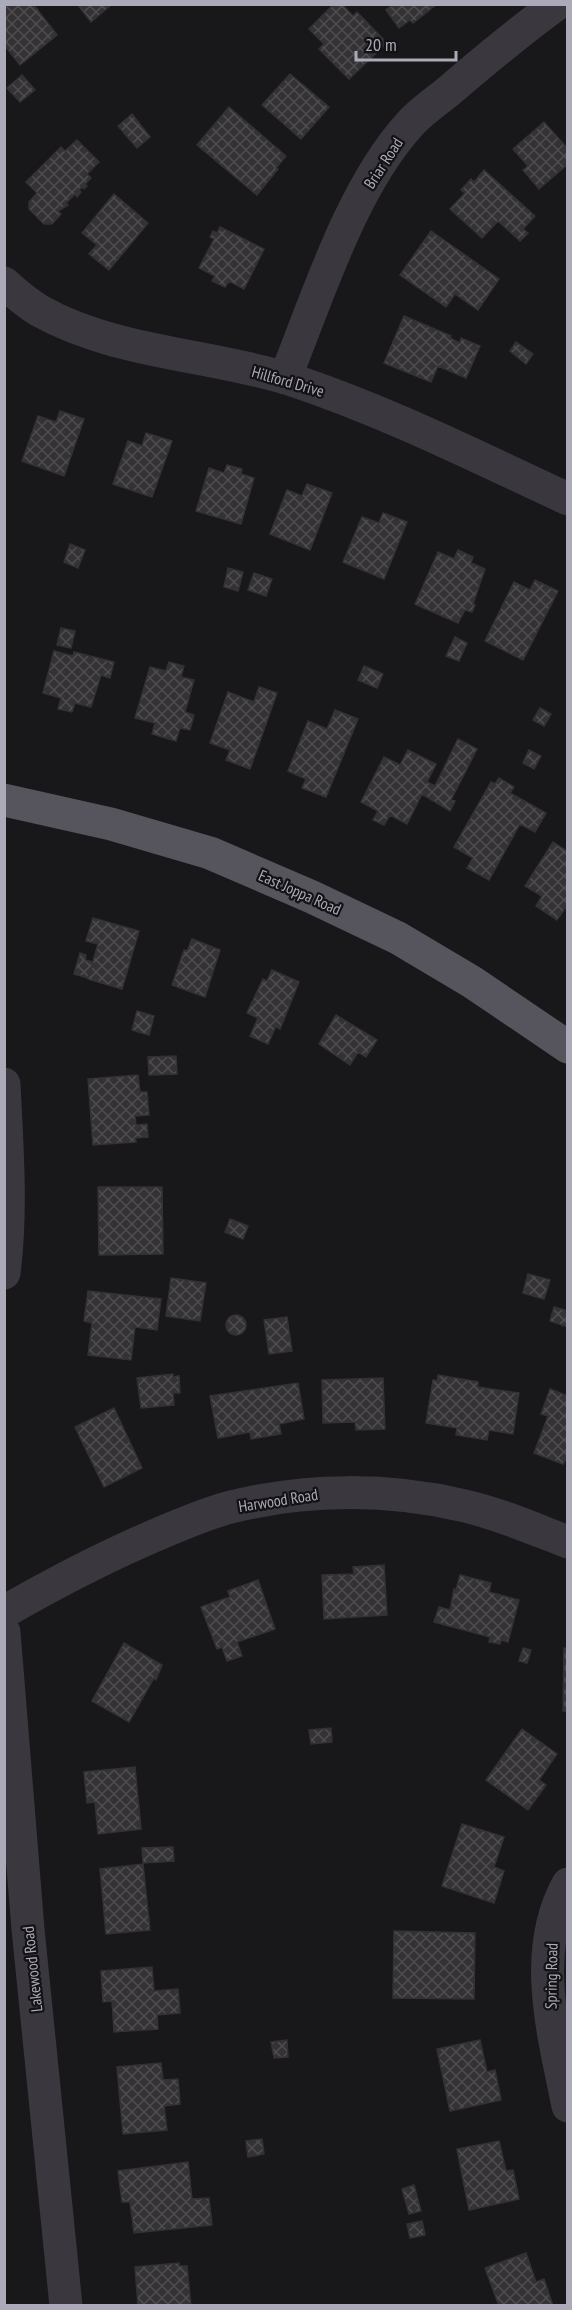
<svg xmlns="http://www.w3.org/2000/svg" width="572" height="2310" font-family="'PT Sans Narrow',sans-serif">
<defs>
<pattern id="building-cross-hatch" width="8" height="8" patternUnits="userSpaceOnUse" patternTransform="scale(1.5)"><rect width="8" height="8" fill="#343235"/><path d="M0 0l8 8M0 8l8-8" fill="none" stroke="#4f4d50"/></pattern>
</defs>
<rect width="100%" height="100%" fill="#181719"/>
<path fill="url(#building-cross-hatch)" stroke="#333135" stroke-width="1.5" d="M4 4 7 6 10 4H33L57 35 20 65 4 45Z
M77 4H110L111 5 91 22Z
M334 4H342L353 16 357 12 387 43 349 79 319 49 324 44 309 29Z
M394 4H437L413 23 410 20 399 28 386 10Z
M290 74 329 107 301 139 262 105Z
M22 75 35 90 20 102 7 88Z
M229 107 286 156 276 168 278 169 257 195 197 145Z
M132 114 150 137 137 148 118 126Z
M544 122 568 149V164L539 189 523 170 528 166 513 149Z
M77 140 99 162 87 174 91 178 85 184 87 186 84 189 82 187 79 190 81 192 77 197 75 194 66 203 68 205 58 211 61 214 52 224H44L29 209V202L37 193 26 182 61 147 65 151Z
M484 170 535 216 523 229 528 233 520 241 498 221 482 238 450 209 465 193 461 190 471 179 474 182Z
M114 194 148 223 109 270 89 254 97 245 82 233Z
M220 227 264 249 244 289 229 281 225 287 212 281 215 276 199 268 214 239 210 237 213 231 217 233Z
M431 231 499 279 478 310 455 294 446 307 400 275Z
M404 316 451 336 450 338 460 343 461 338 480 346 466 378 438 366 431 382 384 363Z
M516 342 533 354 526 364 510 351Z
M60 411 84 419 64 476 22 461 38 416 56 422Z
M146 433 172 441 152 497 113 484 128 441 142 446Z
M227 465 242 469 241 474 254 478 241 524 196 511 209 468 224 473Z
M307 484 332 493 310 550 270 534 287 490 302 496Z
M383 513 407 522 384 579 343 562 362 517 379 523Z
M70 544 85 550 78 568 64 562Z
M458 550 473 557 471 563 485 569 473 604 475 605 472 612 465 610 458 623 415 604 438 552 454 559Z
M228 568 243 572 238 591 224 587Z
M254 573 272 579 266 596 248 590Z
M535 580 558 591 523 660 485 641 514 582 530 590Z
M61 628 75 631 71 648 57 645Z
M455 637 467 643 459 661 446 656Z
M54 651 73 656 74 652 114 662 110 678 101 675 91 707 75 703 72 712 58 709 61 698 43 693Z
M169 662 184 666 181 677 194 680 185 712 194 715 190 730 180 728 176 741 152 734 155 723 135 718 150 667 166 671Z
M364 666 383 674 377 688 358 680Z
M259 687 277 693 250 769 226 760 230 750 210 743 228 692 254 702Z
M540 708 551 714 544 726 533 720Z
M335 710 358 719 326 797 302 788 306 779 288 771 308 721 327 729Z
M458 739 477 749 451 800 455 801 450 811 422 794 407 824 390 815 384 825 373 820 378 811 361 802 384 757 400 765 408 750 436 764 427 782 435 786Z
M529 750 541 756 534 769 523 763Z
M499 778 514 787 510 793 546 813 535 832 520 824 489 880 467 868 473 858 454 847 491 782 495 784Z
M553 842 568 852V904L557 920 536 906 542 896 525 886Z
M93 918 139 931 122 989 88 979 98 944 86 941Z
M192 939 220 950 205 997 172 985 184 950 187 951Z
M80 953 86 955 85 960 93 962 88 978 74 974Z
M272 970 299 982 280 1029 276 1026 268 1044 250 1036 258 1018 247 1013 263 979 267 981Z
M137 1011 154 1016 149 1035 132 1030Z
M336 1015 377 1040 366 1057 358 1052 350 1065 319 1044Z
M176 1056 177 1074 149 1075 148 1057Z
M138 1075 140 1092H147L149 1115 135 1116 136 1125 147 1124 148 1137 135 1138 136 1142 93 1145 88 1079Z
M98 1187H162L163 1254 99 1255Z
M230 1219 248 1226 243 1239 225 1232Z
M528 1274 550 1280 544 1299 523 1293Z
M171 1278 206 1283 200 1321 166 1316Z
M88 1291 161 1299 157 1330 135 1327 131 1360 88 1355 92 1323 84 1321Z
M554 1307 568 1311V1327L550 1321Z
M226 1325a10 10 0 1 1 20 0a10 10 0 1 1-20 0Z
M287 1317 292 1351 269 1354 264 1320Z
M173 1374V1377L179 1376 180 1393H173L174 1405 141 1408 137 1378Z
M438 1375 478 1382V1387L519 1393 513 1434 489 1430 487 1440 456 1435 457 1428 426 1423 433 1380 437 1381Z
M383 1378 385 1429 356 1430 355 1422 323 1423 322 1380Z
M298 1383 304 1419 279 1424 281 1434 251 1439 250 1432 218 1438 210 1396Z
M550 1389 568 1396V1456L563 1464 534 1453 548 1416 541 1414Z
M114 1408 142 1468 104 1487 75 1427Z
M384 1565 387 1615 324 1619 322 1575 354 1574 353 1567Z
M460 1575 491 1583 489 1592 519 1600 508 1642 501 1640 500 1644 489 1642 490 1637 434 1622 439 1607 450 1610 454 1589 456 1590Z
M258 1580 275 1629 237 1642 242 1656 227 1661 222 1647 217 1649 201 1607 230 1597 228 1591Z
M124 1643 162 1665 156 1680 154 1678 129 1722 92 1701Z
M523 1648 531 1650 527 1663 519 1661Z
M564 1648H568V1711H563Z
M331 1728 332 1742 311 1744 309 1730Z
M522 1729 557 1754 539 1780 546 1785 528 1810 486 1780Z
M135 1767 141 1829 98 1834 95 1802 87 1803 84 1772Z
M462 1824 504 1837 494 1867 504 1871 494 1903 442 1886Z
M173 1847 174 1861 143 1863 142 1848Z
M143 1864 150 1930 106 1934 100 1869Z
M394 1931 475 1933 474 1999 393 1998Z
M152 1967 154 1991 178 1989 180 2013 157 2015 158 2029 114 2032 112 2001 103 2002 101 1971Z
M287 2040 288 2057 274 2058 271 2042Z
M480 2040 487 2072 495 2070 501 2100 450 2111 437 2049Z
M161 2063 163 2080 178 2079 180 2104 164 2106 167 2130 123 2134 117 2067Z
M262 2139 264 2154 248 2157 246 2141Z
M499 2141 506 2171 513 2170 519 2199 469 2210 457 2149Z
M188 2162 192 2199 209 2198 212 2225 134 2233 130 2202H122L118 2171Z
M414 2185 421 2211 409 2214 402 2189Z
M422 2221 425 2235 410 2238 407 2224Z
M526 2253 536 2282 544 2279 553 2306H499L485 2268Z
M179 2263V2266H187L191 2306H138L135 2267Z"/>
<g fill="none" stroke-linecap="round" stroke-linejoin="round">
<path stroke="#3a383e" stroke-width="33" d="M4 283C15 293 28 304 40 311 115 353 208 354 289 379 386 411 475 456 568 499
M285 378C317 299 351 189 409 125 420 112 437 101 450 90 485 60 520 31 557 4
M4 1084C7 1146 12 1211 4 1273
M4 1612C56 1582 108 1555 163 1532 185 1523 207 1513 231 1507 307 1488 389 1488 465 1506 500 1514 534 1529 568 1542
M4 1632 28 1929 66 2306
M568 1884C530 1952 554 2035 568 2106"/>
<path stroke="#56555d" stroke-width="33" d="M4 800 111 824 210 853 312 897 398 938 472 982 568 1047"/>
</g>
<g text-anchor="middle" stroke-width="4.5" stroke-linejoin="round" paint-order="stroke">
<g font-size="16" fill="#abaab9" stroke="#131214">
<text transform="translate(383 163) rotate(-57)" y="6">Briar Road</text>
<text transform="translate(288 381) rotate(16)" y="6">Hillford Drive</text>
<text transform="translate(300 892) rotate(24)" y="6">East Joppa Road</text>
<text transform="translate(278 1500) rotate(-9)" y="6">Harwood Road</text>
<text transform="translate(32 1969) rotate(-96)" y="6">Lakewood Road</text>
<text transform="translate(551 1976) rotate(-89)" y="6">Spring Road</text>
</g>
</g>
<rect width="572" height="2310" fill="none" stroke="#abaab9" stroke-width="12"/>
<path d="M356 51v9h100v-9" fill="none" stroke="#abaab9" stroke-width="3"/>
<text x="365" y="51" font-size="18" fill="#abaab9" stroke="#131214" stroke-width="4.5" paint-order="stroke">20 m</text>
</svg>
